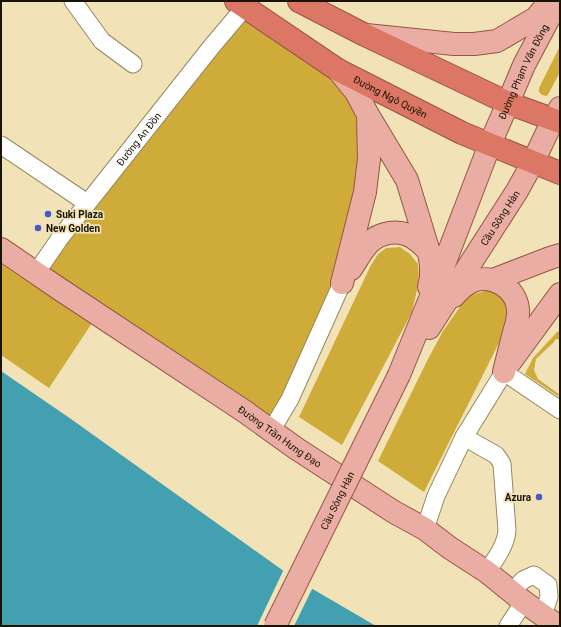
<svg xmlns="http://www.w3.org/2000/svg" width="561" height="627" font-family="Roboto,sans-serif">
<rect width="100%" height="100%" fill="#f1e2b7"/>
<path fill="#cfac3a" d="M245 7 335 68 368 115 342 283 271 431 36 273Z
M560 46V72L550 91 547 96 542 95 539 92V88Z
M400 247 410 254 418 264 419 281 412 312 342 445 299 417 371 265 378 254 386 248Z
M1 262 92 323 49 388 1 355Z
M485 291C488 291 491 291 494 291 512 295 507 316 506 329L424 492 378 461 427 361 443 331 466 298 474 294Z
M560 331V340L556 339 553 343 536 359 534 370 538 379 560 395 558 396 525 374 533 358 557 332Z"/>
<path fill="#43a0b1" d="M1 371 71 419 292 577 376 626H1Z"/>
<path fill="#f1e2b7" d="M284 569 313 587 294 626H257Z"/>
<g fill="none" stroke-linecap="round" stroke-linejoin="round">
<g stroke="#968960" stroke-width="19">
<g id="minor">
<path d="M73 1 102 41 133 64"/>
<path d="M1 145 87 203"/>
<path id="s1" d="M36 273 60 238 212 46 245 7 234 2"/>
<path d="M271 431 290 399 342 283"/>
<path d="M464 437 496 455 499 459 502 464 507 530C506 546 495 559 487 572"/>
<path d="M425 529 436 496 464 437 504 372 560 410"/>
<path d="M512 592 523 580 534 575 548 585 549 597 543 615"/>
<path d="M508 626 524 602"/>
</g>
</g>
<g stroke="#985443" stroke-width="24">
<g id="major">
<path d="M366 35 454 44H474L497 41 536 18 550 1"/>
<path d="M338 70 356 92 368 115 407 180 429 252 431 265V277L429 287"/>
<path id="s2" d="M1 249 58 288 244 411 297 449 394 512 425 529 450 548 487 572 524 602 558 626"/>
<path d="M351 269C357 260 362 250 369 243 380 232 399 229 412 237 419 241 424 246 429 252"/>
<path d="M493 280 550 258 560 255"/>
<path d="M342 283 365 192 369 159 368 116"/>
<path d="M454 296C459 290 465 284 473 281 493 274 516 288 518 309 519 319 515 328 513 336 510 348 507 360 504 372"/>
<path id="s3" d="M429 328 517 191 533 162 553 120 560 108"/>
<path d="M511 361 560 294"/>
<path id="s4" d="M399 375 443 267 490 144 508 103 524 65 558 1"/>
</g>
</g>
<g stroke="#985443" stroke-width="24">
<g id="highway">
<path id="s5" d="M236 1 338 70 462 133 560 173"/>
<path d="M299 1 365 35 508 103 560 122"/>
</g>
</g>
<use href="#minor" stroke="#fff" stroke-width="17"/>
<use href="#major" stroke="#eaada3" stroke-width="22"/>
<use href="#highway" stroke="#dc7765" stroke-width="22"/>
<g stroke="#985443" stroke-width="24" stroke-linecap="butt">
<g id="major-bridge">
<path id="s6" d="M275 626 399 375"/>
</g>
</g>
<use href="#major-bridge" stroke="#eaada3" stroke-width="22"/>
</g>
<g fill="#4558cc" stroke="#f1e2b7" stroke-width="1.5">
<circle cx="48" cy="214" r="4"/>
<circle cx="38" cy="228" r="4"/>
<circle cx="539" cy="497" r="4"/>
</g>
<g text-anchor="middle" stroke-width="3.5" stroke-linejoin="round" paint-order="stroke">
<g font-size="10" fill="#191304" stroke="#f1e2b7">
<text dy="4" stroke="none"><textPath href="#s4" startOffset="328">Đường Phạm Văn Đồng</textPath></text>
<text dy="4" stroke="none"><textPath href="#s5" startOffset="182">Đường Ngô Quyền</textPath></text>
<text dy="4" stroke="none"><textPath href="#s1" startOffset="169">Đường An Đồn</textPath></text>
<text dy="4" stroke="none"><textPath href="#s3" startOffset="131">Cầu Sông Hàn</textPath></text>
<text dy="4" stroke="none"><textPath href="#s2" startOffset="336">Đường Trần Hưng Đạo</textPath></text>
<text dy="4" stroke="none"><textPath href="#s6" startOffset="140">Cầu Sông Hàn</textPath></text>
</g>
<g font-size="10" font-weight="bold" fill="#191304" stroke="#f1e2b7" text-anchor="start">
<text x="56" y="218">Suki Plaza</text>
<text x="46" y="232">New Golden</text>
<text x="531" y="501" text-anchor="end">Azura</text>
</g>
</g>
<rect width="561" height="627" fill="none" stroke="#191304" stroke-width="4"/>
</svg>
